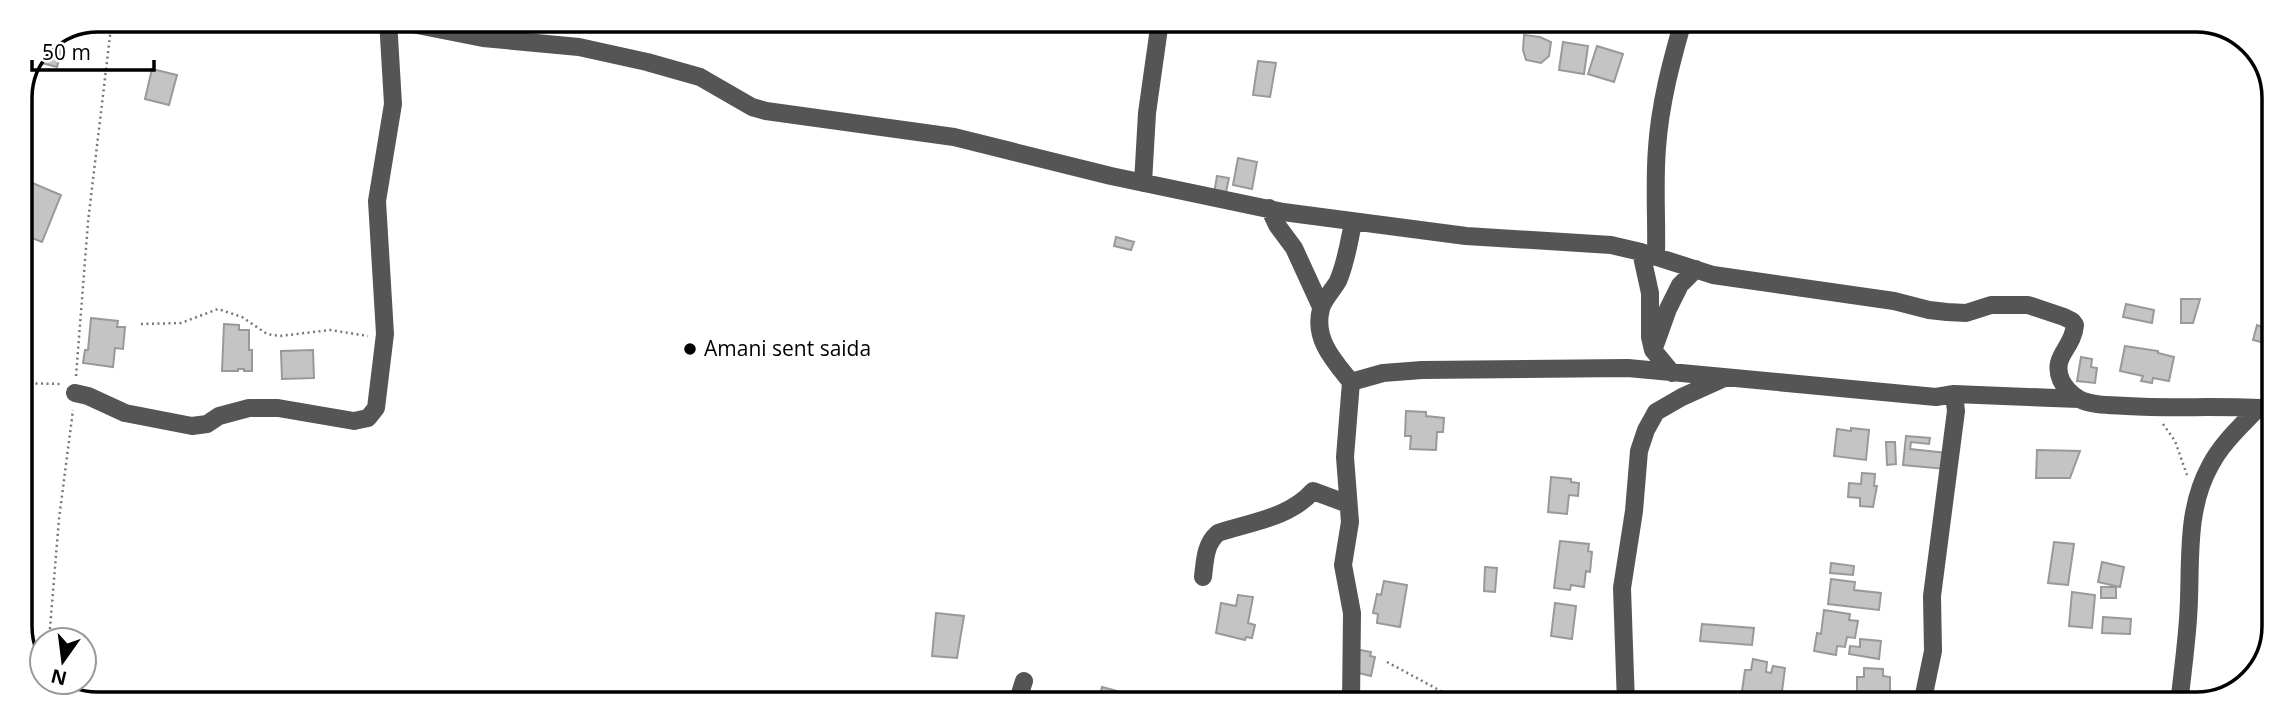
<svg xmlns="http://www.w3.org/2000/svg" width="2294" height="724" font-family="'Open Sans',sans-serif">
<rect width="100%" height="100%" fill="#fff"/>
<path fill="#c4c4c4" stroke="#999" stroke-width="2" d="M66 32 57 67 34 61 42 42Z
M1524 35 1540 37 1551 42 1549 56 1541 63 1526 60 1523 50Z
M1563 42 1588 46 1584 74 1559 70Z
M1597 46 1623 54 1614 82 1588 74Z
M1258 61 1276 63 1270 97 1253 95Z
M152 69 177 75 169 105 145 99Z
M1238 158 1257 162 1252 189 1233 185Z
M1217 176 1229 178 1224 202 1213 199Z
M30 182 61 195 42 242 19 233V209Z
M1116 237 1134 242 1131 250 1114 246Z
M2181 299H2200L2193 323H2181Z
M2126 304 2154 310 2152 323 2123 317Z
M91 318 118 321 117 327H125L123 349 115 348 113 367 83 363 85 350H88Z
M224 324 239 325V330H249V350H252V371H244V369H238V371H222Z
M2257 325 2265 328 2261 342 2253 340Z
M2125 346 2158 351V353L2174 357 2169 381 2153 378 2152 383 2141 381 2143 376 2120 371Z
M313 350 314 378 282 379 281 351Z
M2081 357 2092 359 2091 367 2097 368 2095 383 2077 381Z
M1406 411 1426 412V416L1444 418 1443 432H1437L1436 450 1410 449 1411 436H1405Z
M1851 428 1869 430 1866 460 1834 456 1837 429 1851 431Z
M1906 436 1930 438 1929 444 1911 442 1910 449 1947 453 1946 469 1903 465Z
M1886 442H1895L1896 464 1887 465Z
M2037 450 2080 451 2070 478H2036Z
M1862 473 1875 474 1874 486H1877L1873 507 1860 506V498L1848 497 1849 483 1861 484Z
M1551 477 1571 479V482L1579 483 1578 496 1569 495 1567 514 1548 512Z
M1560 541 1589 544 1588 551 1592 552 1590 572 1586 571 1584 587 1571 585 1570 590 1554 588Z
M2054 542 2074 544 2068 585 2048 583Z
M2102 562 2124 567 2120 587 2098 582Z
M1831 563 1854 566 1853 575 1830 573Z
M1485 567 1497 568 1495 592 1484 591Z
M1831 579 1855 582 1854 590 1881 593 1879 610 1828 604Z
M1384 581 1407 585 1400 627 1377 623 1378 614 1373 613 1377 594 1381 595Z
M2101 587H2116V598H2101Z
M2072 592 2095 595 2092 628 2069 626Z
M1238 595 1253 597 1248 623 1255 625 1252 638 1246 637 1245 640 1216 633 1221 603 1236 606Z
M1555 603 1576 606 1572 639 1551 636Z
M1824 610 1850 614 1849 620 1858 621 1855 638 1847 637 1845 647 1837 646 1836 655 1814 651 1817 633 1821 634Z
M936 613 964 616 957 658 932 656Z
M2103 617 2131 619 2130 634 2102 633Z
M1702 624 1754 628 1752 645 1700 641Z
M1860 639 1881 641 1879 659 1849 654 1850 646 1860 647Z
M1355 649 1371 652 1370 656 1375 657 1371 676 1346 670Z
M1753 659 1767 662 1766 672 1771 673 1773 666 1785 668 1781 699 1742 691 1745 670H1751Z
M1864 668 1883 669V676L1890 677V693H1882V700L1863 699V693H1857V677H1864Z
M1102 687 1117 691 1114 703H1098Z"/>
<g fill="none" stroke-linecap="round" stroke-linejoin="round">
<path stroke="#777" stroke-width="2.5" stroke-dasharray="2 3.5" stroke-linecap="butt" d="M141 324 181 323 218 309 242 317 267 334 280 336 330 330 368 336
M76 376 88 222 112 19
M19 383 62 384
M2163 424 2175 441 2187 475
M49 640 59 519 73 410
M1387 662 1465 704
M47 683V682"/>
<path stroke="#555" stroke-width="18" d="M392 20 483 38 579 47 647 62 700 77 752 107 766 111 954 137 1111 176 1283 212 1466 236 1611 245 1641 252 1713 275 1894 301 1929 310 1947 312 1966 313 1991 305H2028L2064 317 2072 321 2075 325C2073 349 2051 356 2061 380 2064 387 2072 395 2079 399 2093 406 2112 405 2127 406 2176 409 2224 405 2273 409
M1143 183 1147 113 1160 21
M1269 208 1277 225 1294 248 1321 307
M1353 223C1349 242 1346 263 1338 281 1333 290 1323 300 1321 309 1313 339 1334 361 1351 382L1383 373 1422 370 1628 368 1936 397 1954 394 2079 399
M1641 252 1650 293V337L1653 350 1672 373
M1656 257C1657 220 1654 185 1657 148 1660 104 1671 63 1683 21
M1654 348 1668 309 1680 285 1696 269
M1351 382 1345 457 1350 522 1343 565 1352 613 1351 704
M75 393 88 396 125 413 192 426 207 424 219 416 249 408H278L354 421 368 418 376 408 385 334 377 201 393 104 388 20
M1203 577C1205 560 1205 544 1218 533 1251 522 1289 518 1313 491L1348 504
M1017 703 1024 681
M1626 704 1622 588 1634 511 1639 451 1646 430 1656 412 1682 397 1722 379
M1922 704 1933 651 1932 596 1956 411 1954 394
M2179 705C2182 676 2186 648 2188 619 2192 568 2184 513 2210 466 2221 444 2241 426 2258 408"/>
</g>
<circle fill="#000" stroke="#fff" stroke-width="2.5" cx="690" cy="349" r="7"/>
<g text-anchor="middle" stroke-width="5" stroke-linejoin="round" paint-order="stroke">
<g font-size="21" fill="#000" stroke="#fff" text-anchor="start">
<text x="704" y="356">Amani sent saida</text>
</g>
</g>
<path d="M0 0H2294V724H0ZM98 32H2196A66 66 0 0 1 2262 98V626A66 66 0 0 1 2196 692H98A66 66 0 0 1 32 626V98A66 66 0 0 1 98 32Z" fill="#fff" fill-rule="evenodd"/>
<path fill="none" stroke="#000" stroke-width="3.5" d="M98 32H2196A66 66 0 0 1 2262 98V626A66 66 0 0 1 2196 692H98A66 66 0 0 1 32 626V98A66 66 0 0 1 98 32Z"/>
<g transform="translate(63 661) rotate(194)"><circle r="33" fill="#ffffff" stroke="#999999" stroke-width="2"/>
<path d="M0-5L12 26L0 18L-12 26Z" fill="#000000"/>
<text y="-10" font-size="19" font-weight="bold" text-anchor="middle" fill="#000000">N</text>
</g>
<path d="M32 60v10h122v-10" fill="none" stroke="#000000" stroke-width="3.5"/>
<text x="42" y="60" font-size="21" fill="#000000" stroke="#ffffff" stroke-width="5" paint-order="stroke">50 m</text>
</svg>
